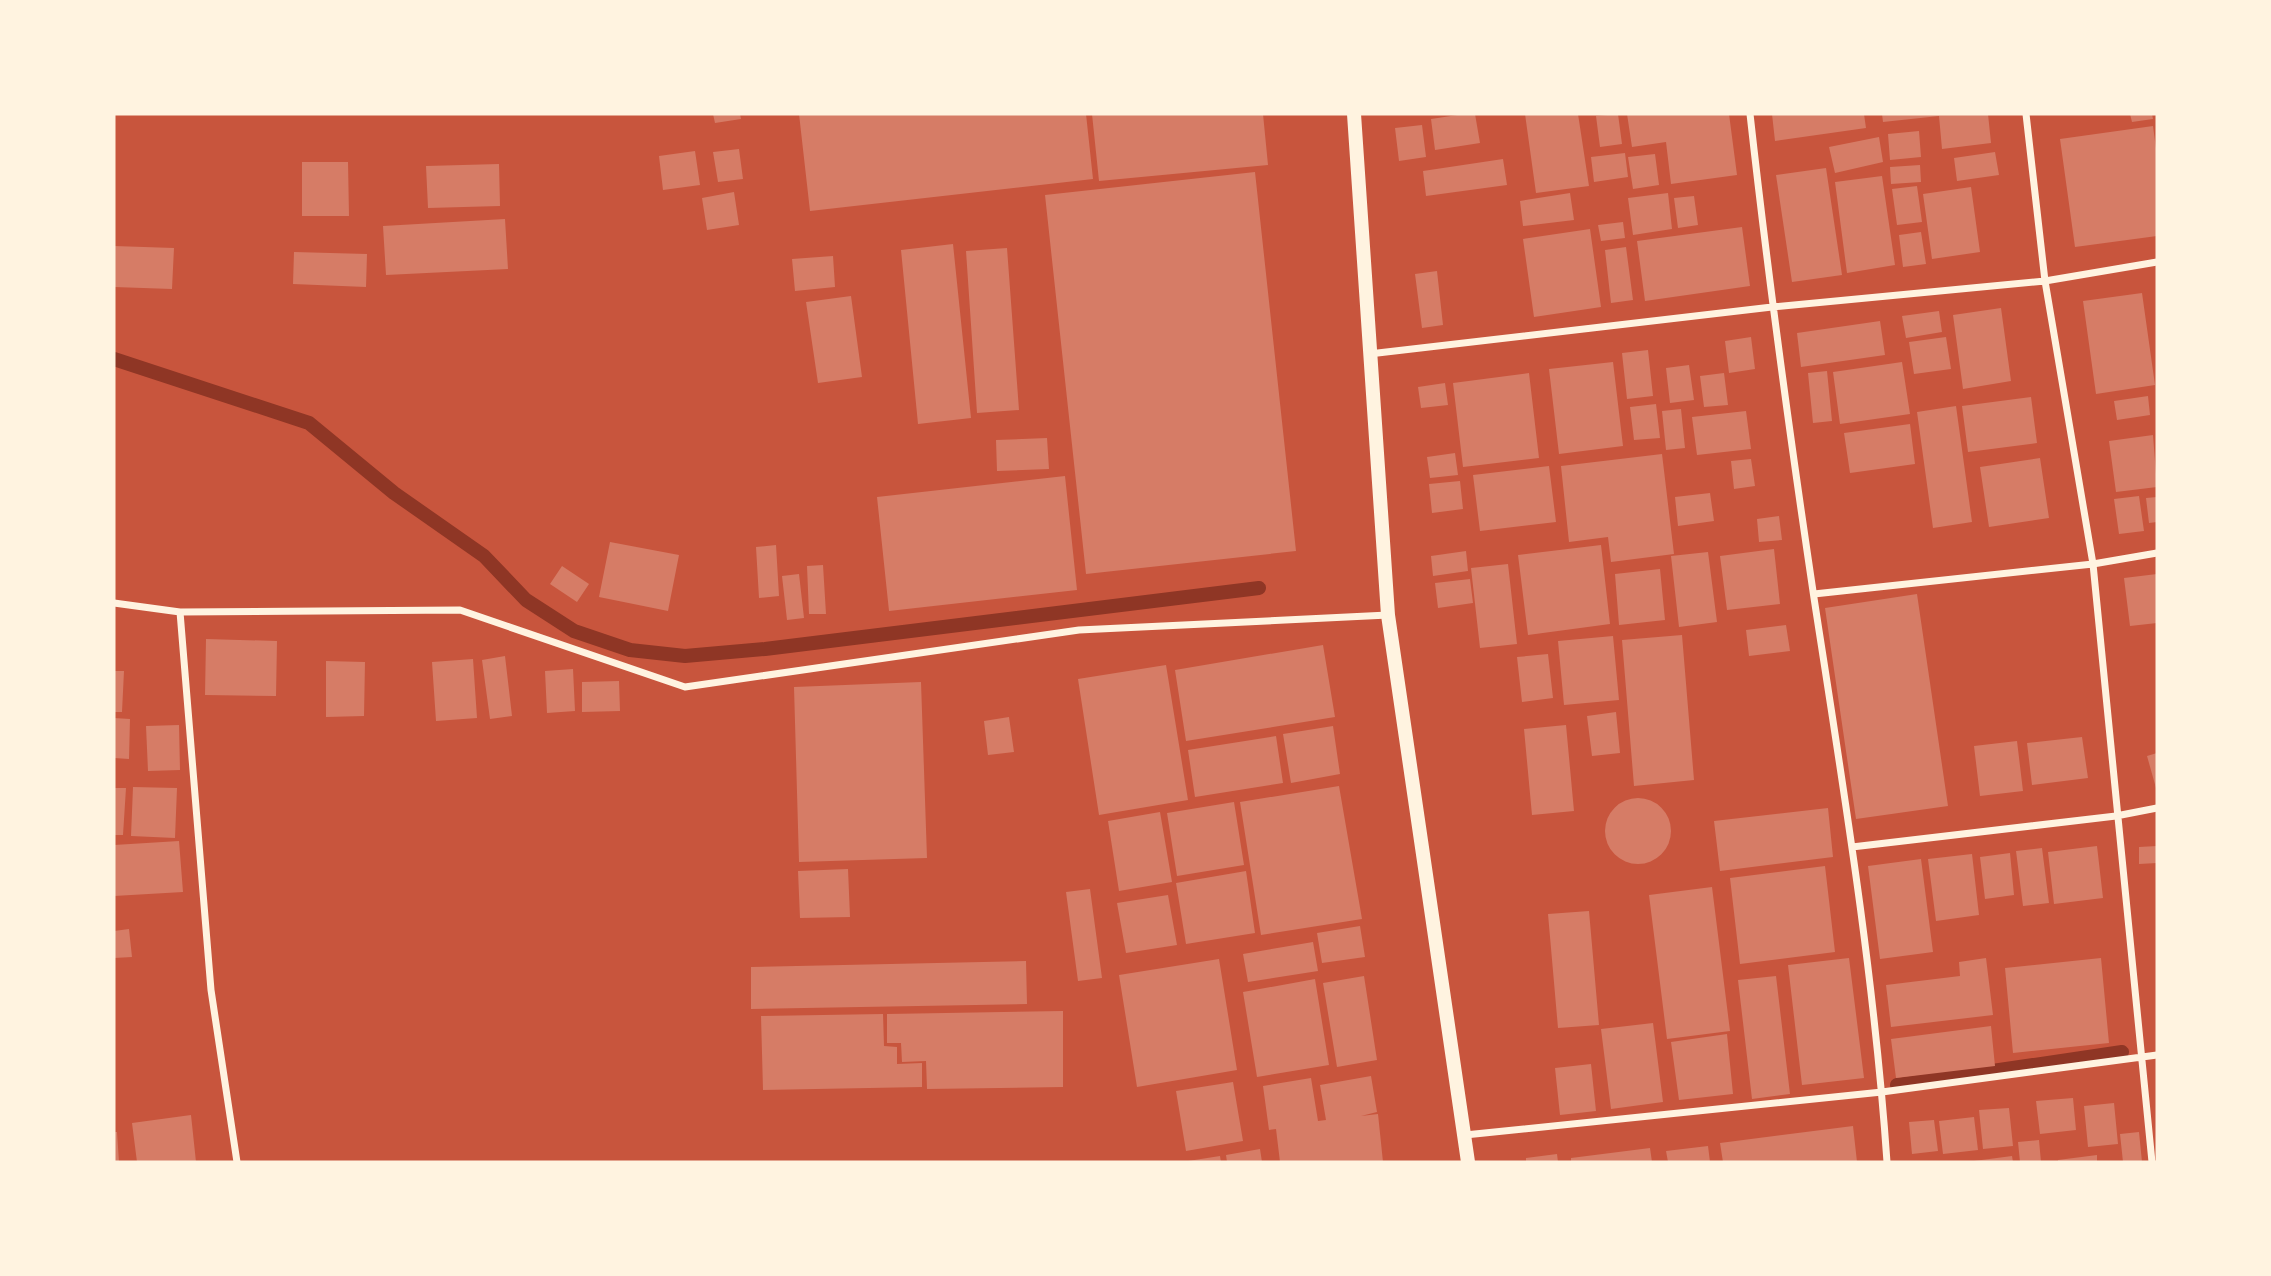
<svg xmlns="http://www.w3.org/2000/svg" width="2271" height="1276" font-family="'IBM Plex Serif',serif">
<rect width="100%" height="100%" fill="#c8553d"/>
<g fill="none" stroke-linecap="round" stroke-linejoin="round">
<path stroke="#8f3625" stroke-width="14" d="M114 359 309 423 394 493 484 556 526 600 574 631 630 650 685 656 765 649 1259 588
M1897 1085 2122 1052"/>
</g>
<path fill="#d67c66" d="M713 114H740L741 119 715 123Z
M799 114H1086L1093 179 810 211Z
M1092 114H1263L1268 165 1099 181Z
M1464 114H1475L1480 143 1435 150 1431 119Z
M1525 114H1578L1589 186 1536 193Z
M1618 114 1622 144 1600 147 1596 116Z
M1627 114H1729L1737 175 1671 184 1666 142 1632 147Z
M1772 114H1864L1866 128 1775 141Z
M1882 114H1988L1991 143 1942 149 1939 116 1883 122Z
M2130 114H2152L2153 119 2132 122Z
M1422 125 1426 157 1399 161 1395 128Z
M2153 126 2157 156V236L2075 247 2060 139Z
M1919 131 1921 157 1890 160 1888 134Z
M1879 137 1883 162 1835 173 1829 147Z
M739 149 743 179 718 182 713 152Z
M695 151 700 185 663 190 659 156Z
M1995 152 1999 175 1957 181 1954 158Z
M1625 153 1628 177 1594 182 1591 157Z
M1655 154 1659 185 1633 189 1628 157Z
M1503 159 1507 185 1426 196 1423 171Z
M302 162H348L349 216H302Z
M499 164 500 206 428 208 426 166Z
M1920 165 1921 182 1891 184 1890 167Z
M1826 168 1842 275 1792 282 1776 175Z
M1255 172 1296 551 1086 574 1045 195Z
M1882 176 1895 265 1847 273 1835 182Z
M1917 186 1922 222 1897 225 1892 189Z
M1971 187 1980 252 1932 259 1923 194Z
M734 192 739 225 707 230 702 198Z
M1570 193 1574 220 1523 226 1520 201Z
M1668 193 1672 229 1633 235 1628 198Z
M1694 196 1698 225 1678 228 1674 198Z
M505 219 508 269 386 275 383 226Z
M1623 222 1625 238 1601 241 1598 225Z
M1742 227 1750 286 1645 301 1637 241Z
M1590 229 1601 307 1534 317 1523 239Z
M1921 232 1926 264 1903 267 1899 235Z
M953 244 971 418 918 424 901 250Z
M114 246 174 248 172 289 114 287Z
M1626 247 1633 300 1611 303 1605 250Z
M1007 248 1019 410 977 413 966 251Z
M294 252 367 254 366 287 293 284Z
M833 256 835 287 795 291 792 259Z
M1437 271 1443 325 1422 328 1415 274Z
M2142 293 2155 385 2096 394 2083 301Z
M851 296 862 377 818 383 806 302Z
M2001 308 2011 381 1963 389 1953 315Z
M1939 311 1942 332 1906 338 1902 316Z
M1880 321 1885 355 1801 367 1797 333Z
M1751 337 1755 369 1729 373 1725 341Z
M1946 337 1951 369 1914 374 1909 342Z
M1648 350 1653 396 1627 399 1622 353Z
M1613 362 1623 446 1559 454 1549 369Z
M1902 362 1910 414 1840 424 1833 372Z
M1689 365 1694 400 1670 403 1666 368Z
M1827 371 1832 421 1813 423 1808 373Z
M1529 373 1539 458 1463 467 1453 383Z
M1724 373 1728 405 1704 407 1700 376Z
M1445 383 1448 405 1421 408 1418 387Z
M2148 396 2150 415 2117 420 2114 401Z
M2031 397 2037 443 1968 452 1962 406Z
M1656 404 1660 438 1634 440 1630 407Z
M1956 406 1972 522 1933 528 1917 412Z
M1681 409 1685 448 1666 450 1662 411Z
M1746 411 1751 449 1697 455 1692 417Z
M1910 424 1915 464 1850 473 1844 433Z
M2153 435 2157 487 2116 492 2109 441Z
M1047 438 1049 469 997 471 996 440Z
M1455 453 1458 475 1430 478 1427 457Z
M1662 454 1674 554 1611 562 1608 537 1569 542 1561 466Z
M2040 458 2049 518 1989 527 1980 467Z
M1751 459 1755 486 1734 489 1731 461Z
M1549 466 1556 522 1480 531 1473 475Z
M1065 476 1077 590 889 611 877 497Z
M1460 481 1463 509 1432 513 1429 484Z
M1710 493 1714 521 1678 526 1675 497Z
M2139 496 2144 531 2119 534 2114 499Z
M2157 497V522L2149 523 2146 498Z
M1779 516 1782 540 1759 542 1757 519Z
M610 542 679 555 668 611 599 597Z
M776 545 779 596 759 598 756 547Z
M1601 545 1610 624 1528 635 1518 555Z
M1774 549 1780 604 1727 610 1720 556Z
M1466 551 1468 571 1433 576 1431 556Z
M1708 552 1717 622 1679 627 1671 556Z
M1508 564 1517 644 1480 648 1471 568Z
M823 565 826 614H809L807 566Z
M562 566 589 584 577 602 550 584Z
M1660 569 1665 620 1619 625 1615 574Z
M799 574 804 618 787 620 782 576Z
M2157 574V623L2130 626 2124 578Z
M1470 579 1473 603 1438 608 1435 583Z
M1917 594 1948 806 1856 819 1825 608Z
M1786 625 1790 651 1749 656 1746 630Z
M1682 635 1694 780 1634 786 1622 640Z
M1613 636 1619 700 1564 705 1558 641Z
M206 639 277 641 276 696 205 695Z
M1323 645 1335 717 1186 741 1175 670Z
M1548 654 1553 698 1522 702 1517 657Z
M505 656 512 716 490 719 482 660Z
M473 659 477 718 436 721 432 662Z
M326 661 365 662 364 716 326 717Z
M1166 665 1188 800 1099 815 1078 679Z
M573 669 575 711 547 713 545 671Z
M114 671H124L122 712H114Z
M619 681 620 711 582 712V682Z
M921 682 927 858 799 862 794 687Z
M1616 712 1620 753 1592 756 1587 716Z
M1009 717 1014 752 988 755 984 721Z
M114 718 130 719 129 759 114 758Z
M179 725 180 770 148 771 146 726Z
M1566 725 1574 811 1532 815 1524 729Z
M1333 726 1340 774 1291 783 1283 734Z
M1276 736 1283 783 1195 797 1188 750Z
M2082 737 2088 778 2032 785 2027 743Z
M2017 741 2023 791 1980 796 1974 746Z
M2157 753V788H2156L2147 756Z
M1339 786 1362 919 1261 935 1240 802Z
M133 787 177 788 175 838 131 836Z
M114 788H126L123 835H114Z
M1605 831a33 33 0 1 1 66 0a33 33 0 1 1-66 0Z
M1234 802 1244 865 1177 876 1167 813Z
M1828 808 1833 857 1720 871 1714 821Z
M1160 812 1172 882 1119 891 1108 821Z
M179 841 183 892 114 896V845Z
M2097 846 2103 898 2054 904 2048 852Z
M2157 846V863L2139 864V847Z
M2042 848 2049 903 2023 906 2016 851Z
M2010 853 2014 895 1985 899 1980 857Z
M1972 854 1979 915 1936 921 1928 859Z
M1921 859 1933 952 1880 959 1868 866Z
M1825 866 1835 952 1740 964 1730 878Z
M848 869 850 917 800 918 798 871Z
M1246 871 1255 933 1186 944 1176 883Z
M1712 887 1730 1031 1667 1039 1649 895Z
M1090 889 1102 978 1078 981 1066 892Z
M1168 895 1177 945 1126 953 1117 903Z
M1589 911 1599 1025 1558 1028 1548 914Z
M1360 926 1365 957 1322 963 1317 933Z
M129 929 132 957 114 958V931Z
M1313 942 1318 971 1248 982 1243 954Z
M1849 958 1864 1078 1802 1085 1788 965Z
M1986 958 1993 1015 1891 1027 1886 985 1960 976 1959 962Z
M2101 958 2109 1043 2013 1053 2005 968Z
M1219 959 1237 1070 1137 1087 1119 975Z
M1026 961 1027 1004 751 1009V967Z
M1364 976 1377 1060 1337 1067 1323 983Z
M1776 976 1790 1094 1752 1099 1738 980Z
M1315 979 1329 1065 1257 1077 1243 992Z
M1063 1011V1087L927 1089 926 1061 902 1062 901 1043H887V1014Z
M883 1014 884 1046 897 1047V1064L922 1063V1087L763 1090 761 1016Z
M1653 1023 1663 1102 1611 1109 1601 1029Z
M1991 1026 1995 1066 1896 1078 1891 1039Z
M1727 1034 1733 1094 1679 1100 1671 1042Z
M1591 1064 1596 1111 1560 1115 1555 1068Z
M1371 1076 1377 1112 1361 1116 1378 1114 1383 1162H1280L1276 1129 1269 1130 1263 1086 1311 1078 1318 1121 1326 1120 1320 1085Z
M1233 1082 1243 1141 1186 1151 1176 1091Z
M2073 1098 2076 1130 2040 1134 2036 1101Z
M2114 1103 2118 1144 2088 1147 2084 1106Z
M2009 1108 2013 1146 1983 1149 1979 1110Z
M191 1115 196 1162H137L132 1123Z
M1974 1117 1978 1150 1943 1154 1939 1121Z
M1934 1120 1938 1151 1912 1154 1909 1122Z
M1853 1126 1857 1162H1723L1720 1143Z
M114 1132H117L119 1162H114Z
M2139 1132 2142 1162H2123L2120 1134Z
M2039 1140 2041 1162H2020L2018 1142Z
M1708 1146 1710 1162H1668L1666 1151Z
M1650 1148 1652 1162H1571V1158Z
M1260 1149 1262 1162H1227L1226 1155Z
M1557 1154 1558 1162H1526V1158Z
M2097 1155V1162H2058V1160Z
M1220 1156 1221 1162H1188V1161Z
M2012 1156 2013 1162H1974V1161Z"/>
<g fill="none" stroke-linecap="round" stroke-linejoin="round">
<path stroke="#fff3e0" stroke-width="7" d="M1750 114C1768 276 1790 437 1814 598 1843 786 1874 973 1887 1162
M2026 114 2045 281 2093 564 2152 1162
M1369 354 1772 307 2045 281 2157 262
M1814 594 2093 564 2157 553
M114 603 180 612 460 610 685 687 1079 630 1388 615
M180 612 211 990 237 1162
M1852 847 2116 816 2157 808
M1465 1135 1882 1092 2157 1055"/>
<path stroke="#fff3e0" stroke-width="14" d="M1354 114 1388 615 1468 1162"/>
</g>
<rect width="2271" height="1276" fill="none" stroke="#fff3e0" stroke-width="231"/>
</svg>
